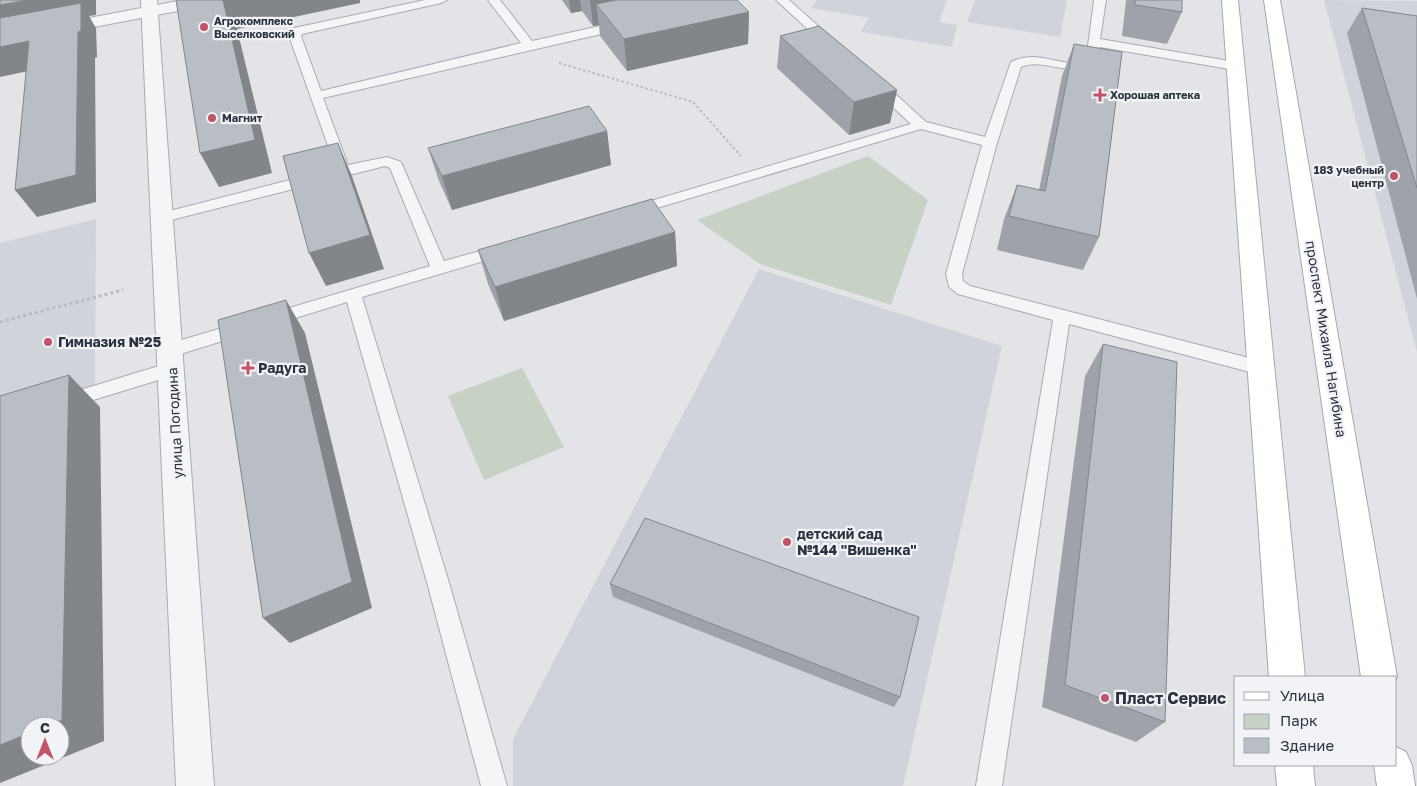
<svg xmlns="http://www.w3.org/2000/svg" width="1417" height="786" font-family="'Golos Text',sans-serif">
<rect width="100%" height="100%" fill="#e2e4e8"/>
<path fill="#d0d4da" d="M817 0H947L939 22 957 25 952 47 861 32 869 18 811 8Z
M975 0H1067L1060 37 967 22Z
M1324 0 1417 1V352Z
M96 219 95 386 0 416V243Z
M759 269 1002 346 903 786H513V739Z"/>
<path fill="#c7d1c4" d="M868 156 928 200 891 305 760 264 697 220Z
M522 368 564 447 484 480 448 396Z"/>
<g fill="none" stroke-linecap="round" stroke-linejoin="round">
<g stroke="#a8abb2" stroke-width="2">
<path id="service" d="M425 0H447L441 3 302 34 301 36 321 91 521 43 488 0H500L532 41 623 21 629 25 623 29 323 98 348 165 387 157 401 162 444 261 505 244 511 245 513 249 511 253 362 297 450 586 507 786H481L428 586 347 302 171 357 165 355 162 350 165 345 430 266 390 168 385 166 163 222 155 217 158 214 336 168 289 36 294 28Z
M776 0H789L835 41 837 44 835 47H827Z
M1094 0H1106L1100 39 1235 62 1241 66 1235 70 1100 47 1098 63C1081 82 1043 56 1021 67L997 143 962 274 963 281 970 286 1261 361 1267 363 1270 368 1267 373 1261 375 1069 324 1002 786H976L1053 320 958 294 949 287 946 274 982 145 921 129 637 214 632 216 624 211 627 208 911 124 871 87 870 84 876 80 881 81 926 122 985 137 1011 62C1039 48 1060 69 1086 61Z
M172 362 178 364 181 369 178 374 64 409 57 407 55 402 57 397Z"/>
</g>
<g stroke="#a8abb2" stroke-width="2">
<path id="minor" d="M183 0H217L215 3 209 5 0 45V35Z"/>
</g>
<g stroke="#a8abb2" stroke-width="2">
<path id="tertiary" d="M141 0H157L214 786H176Z"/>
</g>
<g stroke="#a2a9b3" stroke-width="2">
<path id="primary" d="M1222 0H1238L1305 677H1269Z
M1264 0H1280L1397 677 1396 679V677H1361Z
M1396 747 1406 752 1412 765 1415 786H1377L1374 765H1396Z
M1275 765H1313L1315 786H1277Z"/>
</g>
<path stroke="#b8bbc0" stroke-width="2" stroke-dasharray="2.5 2.5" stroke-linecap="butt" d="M559 63 693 102 741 156"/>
<path stroke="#b8bbc0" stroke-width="3" stroke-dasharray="3 3" stroke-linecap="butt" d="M0 322 123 290"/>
<use href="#service" fill="#f4f5f7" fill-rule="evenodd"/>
<use href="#minor" fill="#f4f5f7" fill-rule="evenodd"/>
<use href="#tertiary" fill="#f4f5f7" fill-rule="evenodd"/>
<use href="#primary" fill="#fff" fill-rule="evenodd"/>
</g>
<path fill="#9fa3a9" d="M562 0H737L749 12 748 44 627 71 600 36 599 25 593 26 582 11 571 13Z
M1126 0H1182V12L1167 44 1122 36Z
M1362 8 1417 16V299L1347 33Z
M780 36 897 90 890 123 849 135 777 68Z
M1074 44 1099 237 1083 270 997 250 1004 219 1017 185 1039 190 1062 76Z
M607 131 611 165 452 210 439 181 428 148Z
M675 232 677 266 504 321 488 284 478 250Z
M1103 344 1165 722 1136 742 1042 707 1085 376Z
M610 584 900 697 894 707 613 597Z"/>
<path fill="#82858a" d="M27 0H96V15L89 16 96 28 97 57 95 58 96 202 37 217 15 190 78 32 0 35V5Z
M223 0H360V3L237 29 272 173 219 187 200 153Z
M569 0H580L582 11 571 13Z
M590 0H708L596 4 599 25 593 26Z
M749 12 748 44 627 71 624 39Z
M29 41 47 67 0 77V47Z
M897 90 890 123 849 135 854 102Z
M607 131 611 165 452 210 442 176Z
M338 143 352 176 384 269 326 286 309 253Z
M675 232 677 266 504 321 495 287Z
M286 300 305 333 372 608 290 643 263 618Z
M69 375 100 407 104 741 0 783V745L30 733V756H60V726H47Z"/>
<path fill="#b9bec5" stroke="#82858a" d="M0 0H27L0 5Z
M176 0H223L255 140 200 153Z
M616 0H737L749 12 624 39 596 4Z
M1135 0H1182V12L1135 5Z
M81 3V31L78 32 76 175 15 190 29 41 0 47V18Z
M1362 8 1417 16V188Z
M819 26 897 90 854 102 780 36Z
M1074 44 1122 52 1099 237 1009 216 1017 185 1045 191Z
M589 106 607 131 442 176 428 148Z
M338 143 370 235 309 253 283 156Z
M652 199 675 232 495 287 478 250Z
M286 300 352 582 263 618 218 320Z
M1103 344 1177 362 1165 722 1065 685Z
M69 375 62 720 47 726H30V733L0 745V396Z
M645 518 919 617 900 697 610 584Z"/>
<g fill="#bf5566" stroke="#f1f3f6" stroke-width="2">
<circle cx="204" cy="27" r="5"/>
<path d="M1097.5 87.5h5v5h5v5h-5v5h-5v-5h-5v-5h5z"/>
<circle cx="212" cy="118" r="5"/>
<circle cx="1394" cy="176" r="5"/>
<circle cx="48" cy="342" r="5"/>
<path d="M245.5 360.5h5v5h5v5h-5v5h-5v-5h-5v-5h5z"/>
<circle cx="787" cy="542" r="5"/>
<circle cx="1105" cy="698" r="5"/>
</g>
<g text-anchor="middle" stroke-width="4.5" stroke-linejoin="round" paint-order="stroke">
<g font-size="11" font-weight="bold" fill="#2c333e" stroke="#f1f3f6" text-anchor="start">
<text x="214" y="25">Агрокомплекс<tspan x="214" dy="13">Выселковский</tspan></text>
<text x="1110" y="99">Хорошая аптека</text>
<text x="222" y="122">Магнит</text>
<text x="1384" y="174" text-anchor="end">183 учебный<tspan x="1384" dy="13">центр</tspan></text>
</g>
<g font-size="14" fill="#2c333e" stroke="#f1f3f6">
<text transform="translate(1326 339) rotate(81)" y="5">проспект Михаила Нагибина</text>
<text transform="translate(175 423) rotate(-93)" y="5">улица Погодина</text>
</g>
<g font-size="14" font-weight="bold" fill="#2c333e" stroke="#f1f3f6" text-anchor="start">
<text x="58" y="347">Гимназия №25</text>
<text x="258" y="373">Радуга</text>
<text x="797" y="539">детский сад<tspan x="797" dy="16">№144 "Вишенка"</tspan></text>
</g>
<g font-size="16" font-weight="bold" fill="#2c333e" stroke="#f1f3f6" text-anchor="start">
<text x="1115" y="704">Пласт Сервис</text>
</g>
</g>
<rect x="1234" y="676" width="162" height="90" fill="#f1f3f6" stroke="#a2a6ac"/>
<rect x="1244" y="692" width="25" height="8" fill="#ffffff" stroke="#a2a6ac"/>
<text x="1280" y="701" font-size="15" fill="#2c333e">Улица</text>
<rect x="1244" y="714" width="25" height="15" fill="#c7d1c4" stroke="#a2a6ac"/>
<text x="1280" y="726" font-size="15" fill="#2c333e">Парк</text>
<rect x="1244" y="738" width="25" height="15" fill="#b9bec5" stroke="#a2a6ac"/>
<text x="1280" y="751" font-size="15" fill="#2c333e">Здание</text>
<g transform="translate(45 741)"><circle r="24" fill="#f1f3f6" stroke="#a2a6ac"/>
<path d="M0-4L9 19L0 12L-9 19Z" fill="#bf5566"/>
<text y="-8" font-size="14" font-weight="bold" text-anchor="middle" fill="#2c333e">С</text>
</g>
</svg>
